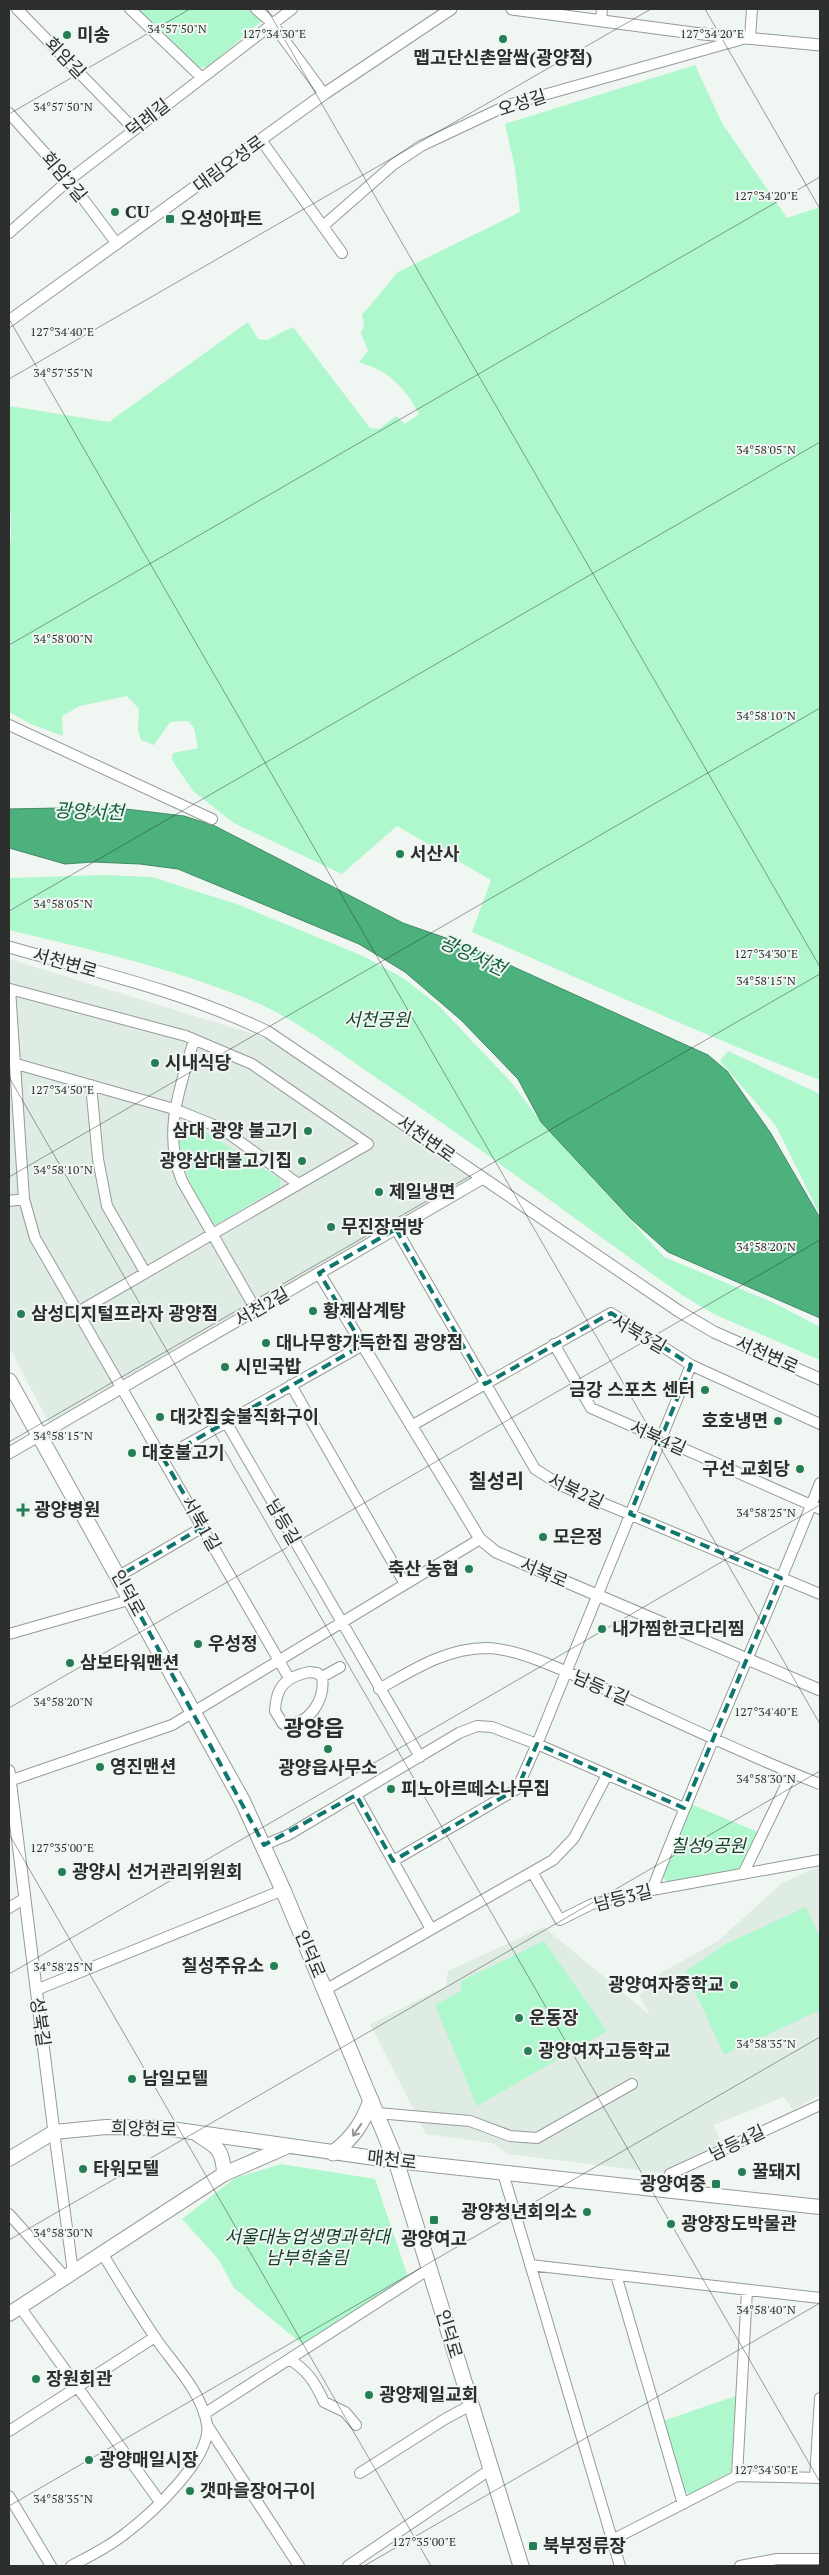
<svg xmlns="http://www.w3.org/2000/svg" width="829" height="2575" font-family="'PT Serif','Noto Sans KR',serif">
<rect width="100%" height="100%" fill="#f0f6f2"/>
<path fill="#dfece4" d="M9 959 263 1037 474 1176 49 1423 9 1347Z
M820 1866V2095L793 2110 784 2097 714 2125 724 2149 670 2174 508 2154 492 2143 426 2134 370 2024 446 1986 448 1971 544 1927 650 2015 639 1996 659 1974 718 1941 782 1883Z"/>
<path fill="#aff7cd" d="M137 9H249L262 21 208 67 197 68Z
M695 65 722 123 787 218 820 207V1080C702 1035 588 982 472 932L491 880 397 826 342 874 234 823 193 791 172 760 173 753 198 748 194 728 188 721 170 722 154 745 141 740 138 731 139 709 127 696 80 706 62 716 63 736 31 724 9 712V546C13 534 9 526 11 515L9 512V406L109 422 248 322 258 339 267 340 293 327 370 428 379 429 396 416 405 424 419 414C404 386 390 372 359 362L368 351 361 333 364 325 362 315 398 272 520 212 515 168 505 124Z
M104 875 152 877 239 905 363 956 403 978 439 1006 511 1082 541 1122 664 1257 772 1302 820 1327V1360L714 1314 682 1295C584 1226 489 1154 390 1087 345 1057 299 1020 248 999 171 968 89 949 9 930V878Z
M728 1051 820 1094V1215L776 1126 720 1061Z
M189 1122 280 1179V1187L214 1226C195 1193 178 1165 178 1127Z
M690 1804 763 1834 745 1871 671 1886 660 1874Z
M806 1907 820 1939V2010L724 2055 686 1971 726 1944Z
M544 1941 607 2031 477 2106 435 2005 461 1991V1981Z
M281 2164 375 2179 408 2277 302 2344 234 2288 219 2260 182 2219 235 2178Z
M736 2396 731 2475 690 2495 683 2490 663 2421Z"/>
<path fill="#4cb17d" stroke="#438a65" d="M109 807 184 816 215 826 403 923 463 944 708 1055 727 1071 770 1132 820 1218V1318L668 1252 630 1218 541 1122 518 1079 461 1020 405 972 359 944 178 869 140 864 93 862 65 864 9 848V809Z"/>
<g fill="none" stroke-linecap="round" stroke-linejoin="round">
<g stroke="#969b98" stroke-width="12">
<path id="minor" d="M17 9 134 129
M130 9 201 77
M256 9 272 23 324 94
M601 21 602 9
M9 113 69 180 117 244
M261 140 342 253
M323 226 394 164 421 146 508 105 750 37 752 9
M9 233 69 180 292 9
M9 725 212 819
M194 1040C180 1088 162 1132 182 1181L256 1310
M13 1063 174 1109 221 1128 297 1183
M91 1085 98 1159 107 1206 145 1272
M9 1201 24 1199
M396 1229 535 1469 562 1486 820 1594
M78 1312 368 1144 252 1064 186 1036 10 989 24 1199 35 1238 289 1678
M554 1344 591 1408 820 1509
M291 1385 405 1584
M226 1422 420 1757
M411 1426 611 1313 691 1365 820 1424
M163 1458 363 1345
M119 1576 203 1527
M9 1634 132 1599
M309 1672 317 1673 322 1677C326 1700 308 1727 283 1724L275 1711C276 1686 286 1677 309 1672Z
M322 1677 340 1667
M379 1689C413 1670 446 1648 487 1648 522 1649 573 1675 605 1689 676 1721 747 1756 820 1784
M9 1781 172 1725 480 1539
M356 1795 431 1929
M264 1845 288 1835 459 1733 477 1726 492 1727 537 1744 684 1808
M393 1861 517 1789 537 1744 691 1365
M532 1872 560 1920 592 1904 652 1890 820 1860
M743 1874 792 1773
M652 1890C705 1753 766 1620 820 1483
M9 1908 25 1898
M36 1990 283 1890
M325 1990 553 1860 574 1838 607 1775
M377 2113 470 2121 510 2136 537 2138 632 2084
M54 2132 73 2272
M503 2173 620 2566
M663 2190 670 2174 820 2105
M9 2214 65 2277
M530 2265 820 2298
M616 2275 683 2504
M20 2307 160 2502
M289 2359C307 2370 315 2382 324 2402L345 2412 356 2425
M204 2414 429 2269
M207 2425 299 2566
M9 2431 155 2337
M360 2473 445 2419 471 2405
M737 2476 747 2290
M815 2478 820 2398
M9 2496 51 2566
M612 2540 737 2476 820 2478
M71 2566C90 2556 109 2547 126 2533 151 2514 213 2457 207 2424 201 2390 172 2363 154 2336 136 2309 119 2281 102 2253
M348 2566 491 2469
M740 2566 777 2559H820"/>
</g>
<g stroke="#969b98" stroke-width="13">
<path id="tertiary" d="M512 9 693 33 820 45
M9 321 324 94 451 9
M9 947C97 972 186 992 268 1032L680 1312 714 1332 820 1379
M319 1273 480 1539 496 1552 820 1690
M9 1453 483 1178
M9 1771 54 2132"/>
</g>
<g stroke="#969b98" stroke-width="16">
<path id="secondary" d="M198 2135C218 2147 223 2150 224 2174
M9 2159 54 2132 106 2127 164 2128 396 2161 820 2207
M9 2314 224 2174 286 2147"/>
</g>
<g stroke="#969b98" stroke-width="17">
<path id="primary" d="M9 1381 243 1802 283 1890 396 2161 521 2566
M333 2153C353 2138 363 2123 371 2100"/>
</g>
<use href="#minor" stroke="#fff" stroke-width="10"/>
<use href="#tertiary" stroke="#fff" stroke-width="11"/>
<use href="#secondary" stroke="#fff" stroke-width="14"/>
<use href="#primary" stroke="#fff" stroke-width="15"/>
</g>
<defs><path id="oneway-shaft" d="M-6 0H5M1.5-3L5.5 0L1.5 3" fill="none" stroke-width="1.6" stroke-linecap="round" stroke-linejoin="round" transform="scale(1.25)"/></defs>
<use stroke="#969796" href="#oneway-shaft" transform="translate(357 2130) rotate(125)"/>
<path fill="none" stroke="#0f766e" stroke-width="4" stroke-dasharray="10 6" stroke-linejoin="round" d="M396 1229 485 1384 611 1313 691 1365 630 1514 781 1578 684 1808 537 1744 517 1789 393 1861 356 1795 264 1845 119 1576 203 1527 163 1458 363 1345 319 1273Z"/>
<path fill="none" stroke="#2d2f2e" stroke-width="1" stroke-opacity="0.45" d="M267 9 820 967M705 9 820 209M9 114 190 9M9 319 820 1724M9 379 651 9M9 645 820 177M9 911 820 442M9 1077 820 2482M9 1177 820 708M9 1442 820 974M9 1708 820 1240M9 1834 431 2566M9 1974 820 1505M9 2240 820 1771M9 2506 820 2037M364 2566 820 2303"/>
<g fill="#267f54" stroke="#f0f6f2" stroke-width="2">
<circle cx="67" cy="35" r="5"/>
<circle cx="503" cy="39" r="5"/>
<circle cx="115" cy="212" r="5"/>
<rect x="165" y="214" width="10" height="10" rx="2.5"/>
<circle cx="400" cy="854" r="5"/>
<circle cx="155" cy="1063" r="5"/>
<circle cx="308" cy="1131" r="5"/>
<circle cx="302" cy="1161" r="5"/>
<circle cx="379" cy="1192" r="5"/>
<circle cx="331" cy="1227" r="5"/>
<circle cx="313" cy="1311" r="5"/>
<circle cx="21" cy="1314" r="5"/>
<circle cx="266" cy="1343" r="5"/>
<circle cx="225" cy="1367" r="5"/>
<circle cx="705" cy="1390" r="5"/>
<circle cx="160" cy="1417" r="5"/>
<circle cx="778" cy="1421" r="5"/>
<circle cx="132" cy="1453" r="5"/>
<circle cx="800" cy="1469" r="5"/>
<path d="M20.5 1502.5h5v5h5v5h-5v5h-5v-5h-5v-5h5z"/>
<circle cx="543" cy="1537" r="5"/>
<circle cx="469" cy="1569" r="5"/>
<circle cx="602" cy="1629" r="5"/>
<circle cx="198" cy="1644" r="5"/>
<circle cx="70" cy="1663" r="5"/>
<circle cx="328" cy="1749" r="5"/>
<circle cx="100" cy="1767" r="5"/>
<circle cx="391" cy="1789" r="5"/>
<circle cx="62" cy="1872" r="5"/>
<circle cx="274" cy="1966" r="5"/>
<circle cx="734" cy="1985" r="5"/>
<circle cx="519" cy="2018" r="5"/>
<circle cx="528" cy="2051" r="5"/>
<circle cx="132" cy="2079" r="5"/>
<circle cx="83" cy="2169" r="5"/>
<circle cx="742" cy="2172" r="5"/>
<rect x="711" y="2179" width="10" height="10" rx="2.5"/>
<circle cx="587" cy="2212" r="5"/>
<rect x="429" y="2215" width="10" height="10" rx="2.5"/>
<circle cx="671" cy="2224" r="5"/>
<circle cx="36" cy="2379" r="5"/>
<circle cx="369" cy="2395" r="5"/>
<circle cx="89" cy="2460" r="5"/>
<circle cx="190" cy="2491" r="5"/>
<rect x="528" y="2541" width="10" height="10" rx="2.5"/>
</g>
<g text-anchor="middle" stroke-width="4" stroke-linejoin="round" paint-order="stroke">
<g font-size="18" font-weight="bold" fill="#2d2f2e" stroke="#f0f6f2" text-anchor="start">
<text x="77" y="41">미송</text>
<text x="503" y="64" text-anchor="middle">맵고단신촌알쌈(광양점)</text>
<text x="125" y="218">CU</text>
<text x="180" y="225">오성아파트</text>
<text x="410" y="860">서산사</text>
<text x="165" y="1069">시내식당</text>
<text x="298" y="1137" text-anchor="end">삼대 광양 불고기</text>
<text x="292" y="1167" text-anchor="end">광양삼대불고기집</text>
<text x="389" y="1198">제일냉면</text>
<text x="341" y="1233">무진장먹방</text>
<text x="323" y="1317">황제삼계탕</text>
<text x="31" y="1320">삼성디지털프라자 광양점</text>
<text x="276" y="1349">대나무향가득한집 광양점</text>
<text x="235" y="1373">시민국밥</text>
<text x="695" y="1396" text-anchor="end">금강 스포츠 센터</text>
<text x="170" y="1423">대갓집숯불직화구이</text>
<text x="768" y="1427" text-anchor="end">호호냉면</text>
<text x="142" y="1459">대호불고기</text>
<text x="790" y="1475" text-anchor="end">구선 교회당</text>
<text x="34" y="1516">광양병원</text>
<text x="553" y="1543">모은정</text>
<text x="459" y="1575" text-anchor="end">축산 농협</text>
<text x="612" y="1635">내가찜한코다리찜</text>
<text x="208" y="1650">우성정</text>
<text x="80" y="1669">삼보타워맨션</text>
<text x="110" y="1773">영진맨션</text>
<text x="328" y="1774" text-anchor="middle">광양읍사무소</text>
<text x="401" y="1795">피노아르떼소나무집</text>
<text x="72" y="1878">광양시 선거관리위원회</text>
<text x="264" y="1972" text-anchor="end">칠성주유소</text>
<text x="724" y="1991" text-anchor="end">광양여자중학교</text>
<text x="529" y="2024">운동장</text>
<text x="538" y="2057">광양여자고등학교</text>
<text x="142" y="2085">남일모텔</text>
<text x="93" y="2175">타워모텔</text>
<text x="752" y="2178">꿀돼지</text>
<text x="706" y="2190" text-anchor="end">광양여중</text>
<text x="577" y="2218" text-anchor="end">광양청년회의소</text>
<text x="681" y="2230">광양장도박물관</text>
<text x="434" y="2245" text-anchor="middle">광양여고</text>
<text x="46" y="2385">장원회관</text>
<text x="379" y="2401">광양제일교회</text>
<text x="99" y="2466">광양매일시장</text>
<text x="200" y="2497">갯마을장어구이</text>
<text x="543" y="2552">북부정류장</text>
</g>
<g font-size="18" fill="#2d2f2e" stroke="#f0f6f2">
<text transform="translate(65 58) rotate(46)" y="6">회암길</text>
<text transform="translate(522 103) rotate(-18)" y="6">오성길</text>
<text transform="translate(148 118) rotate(-38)" y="6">덕례길</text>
<text transform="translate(229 164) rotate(-36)" y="6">대림오성로</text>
<text transform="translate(64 177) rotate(50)" y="6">회암2길</text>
<text transform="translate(65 963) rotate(16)" y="6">서천변로</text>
<text transform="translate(426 1139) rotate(35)" y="6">서천변로</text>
<text transform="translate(262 1307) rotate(-30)" y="6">서천2길</text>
<text transform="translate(639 1334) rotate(30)" y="6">서북3길</text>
<text transform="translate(767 1355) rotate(24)" y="6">서천변로</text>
<text transform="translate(658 1438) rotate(24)" y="6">서북4길</text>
<text transform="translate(576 1491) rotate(25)" y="6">서북2길</text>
<text transform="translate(283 1522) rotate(60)" y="6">남등길</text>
<text transform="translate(201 1524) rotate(60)" y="6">서북1길</text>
<text transform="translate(544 1573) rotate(23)" y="6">서북로</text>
<text transform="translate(128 1593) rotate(61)" y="6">인덕로</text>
<text transform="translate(601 1688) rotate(24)" y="6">남등1길</text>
<text transform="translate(623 1898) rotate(-14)" y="6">남등3길</text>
<text transform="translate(310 1954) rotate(67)" y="6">인덕로</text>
<text transform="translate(40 2022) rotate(82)" y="6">성북길</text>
<text transform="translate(144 2129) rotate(2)" y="6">희양현로</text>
<text transform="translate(737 2143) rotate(-25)" y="6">남등4길</text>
<text transform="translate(392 2160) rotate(7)" y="6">매천로</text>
<text transform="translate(449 2334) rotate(73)" y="6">인덕로</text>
</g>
<g font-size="18" font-style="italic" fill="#143f29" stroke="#f0f6f2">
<text x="377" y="1026">서천공원</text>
<text x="708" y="1852">칠성9공원</text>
<text x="307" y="2243">서울대농업생명과학대<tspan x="307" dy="21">남부학술림</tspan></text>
</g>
<g font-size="19" font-style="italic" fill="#105d3b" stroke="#f0f6f2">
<text transform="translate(89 811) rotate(2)" y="7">광양서천</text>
<text transform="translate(473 955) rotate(25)" y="7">광양서천</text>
</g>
<g font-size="20" font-weight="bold" fill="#2d2f2e" stroke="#f0f6f2">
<text x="496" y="1488">칠성리</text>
</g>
<g font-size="22" font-weight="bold" fill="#2d2f2e" stroke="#f0f6f2">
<text x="314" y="1736">광양읍</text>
</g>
</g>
<g font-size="12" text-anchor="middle" fill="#2d2f2e" stroke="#f0f6f2" stroke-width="4" stroke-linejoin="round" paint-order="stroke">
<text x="177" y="33">34°57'50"N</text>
<text x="274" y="38">127°34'30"E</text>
<text x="712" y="38">127°34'20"E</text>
<text x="63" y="111">34°57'50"N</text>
<text x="766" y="200">127°34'20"E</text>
<text x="62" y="336">127°34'40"E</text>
<text x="63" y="377">34°57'55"N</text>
<text x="766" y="454">34°58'05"N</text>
<text x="63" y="643">34°58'00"N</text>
<text x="766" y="720">34°58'10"N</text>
<text x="63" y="908">34°58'05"N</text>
<text x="766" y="958">127°34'30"E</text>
<text x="766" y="985">34°58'15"N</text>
<text x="62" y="1094">127°34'50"E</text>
<text x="63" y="1174">34°58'10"N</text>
<text x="766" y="1251">34°58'20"N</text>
<text x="63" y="1440">34°58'15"N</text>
<text x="766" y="1517">34°58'25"N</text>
<text x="63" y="1706">34°58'20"N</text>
<text x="766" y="1716">127°34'40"E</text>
<text x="766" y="1783">34°58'30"N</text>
<text x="62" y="1852">127°35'00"E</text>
<text x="63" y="1971">34°58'25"N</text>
<text x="766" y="2048">34°58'35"N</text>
<text x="63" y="2237">34°58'30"N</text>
<text x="766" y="2314">34°58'40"N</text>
<text x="766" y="2474">127°34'50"E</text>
<text x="63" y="2503">34°58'35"N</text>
<text x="424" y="2546">127°35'00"E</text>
</g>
<rect width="829" height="2575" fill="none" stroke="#2d2f2e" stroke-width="20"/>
</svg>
